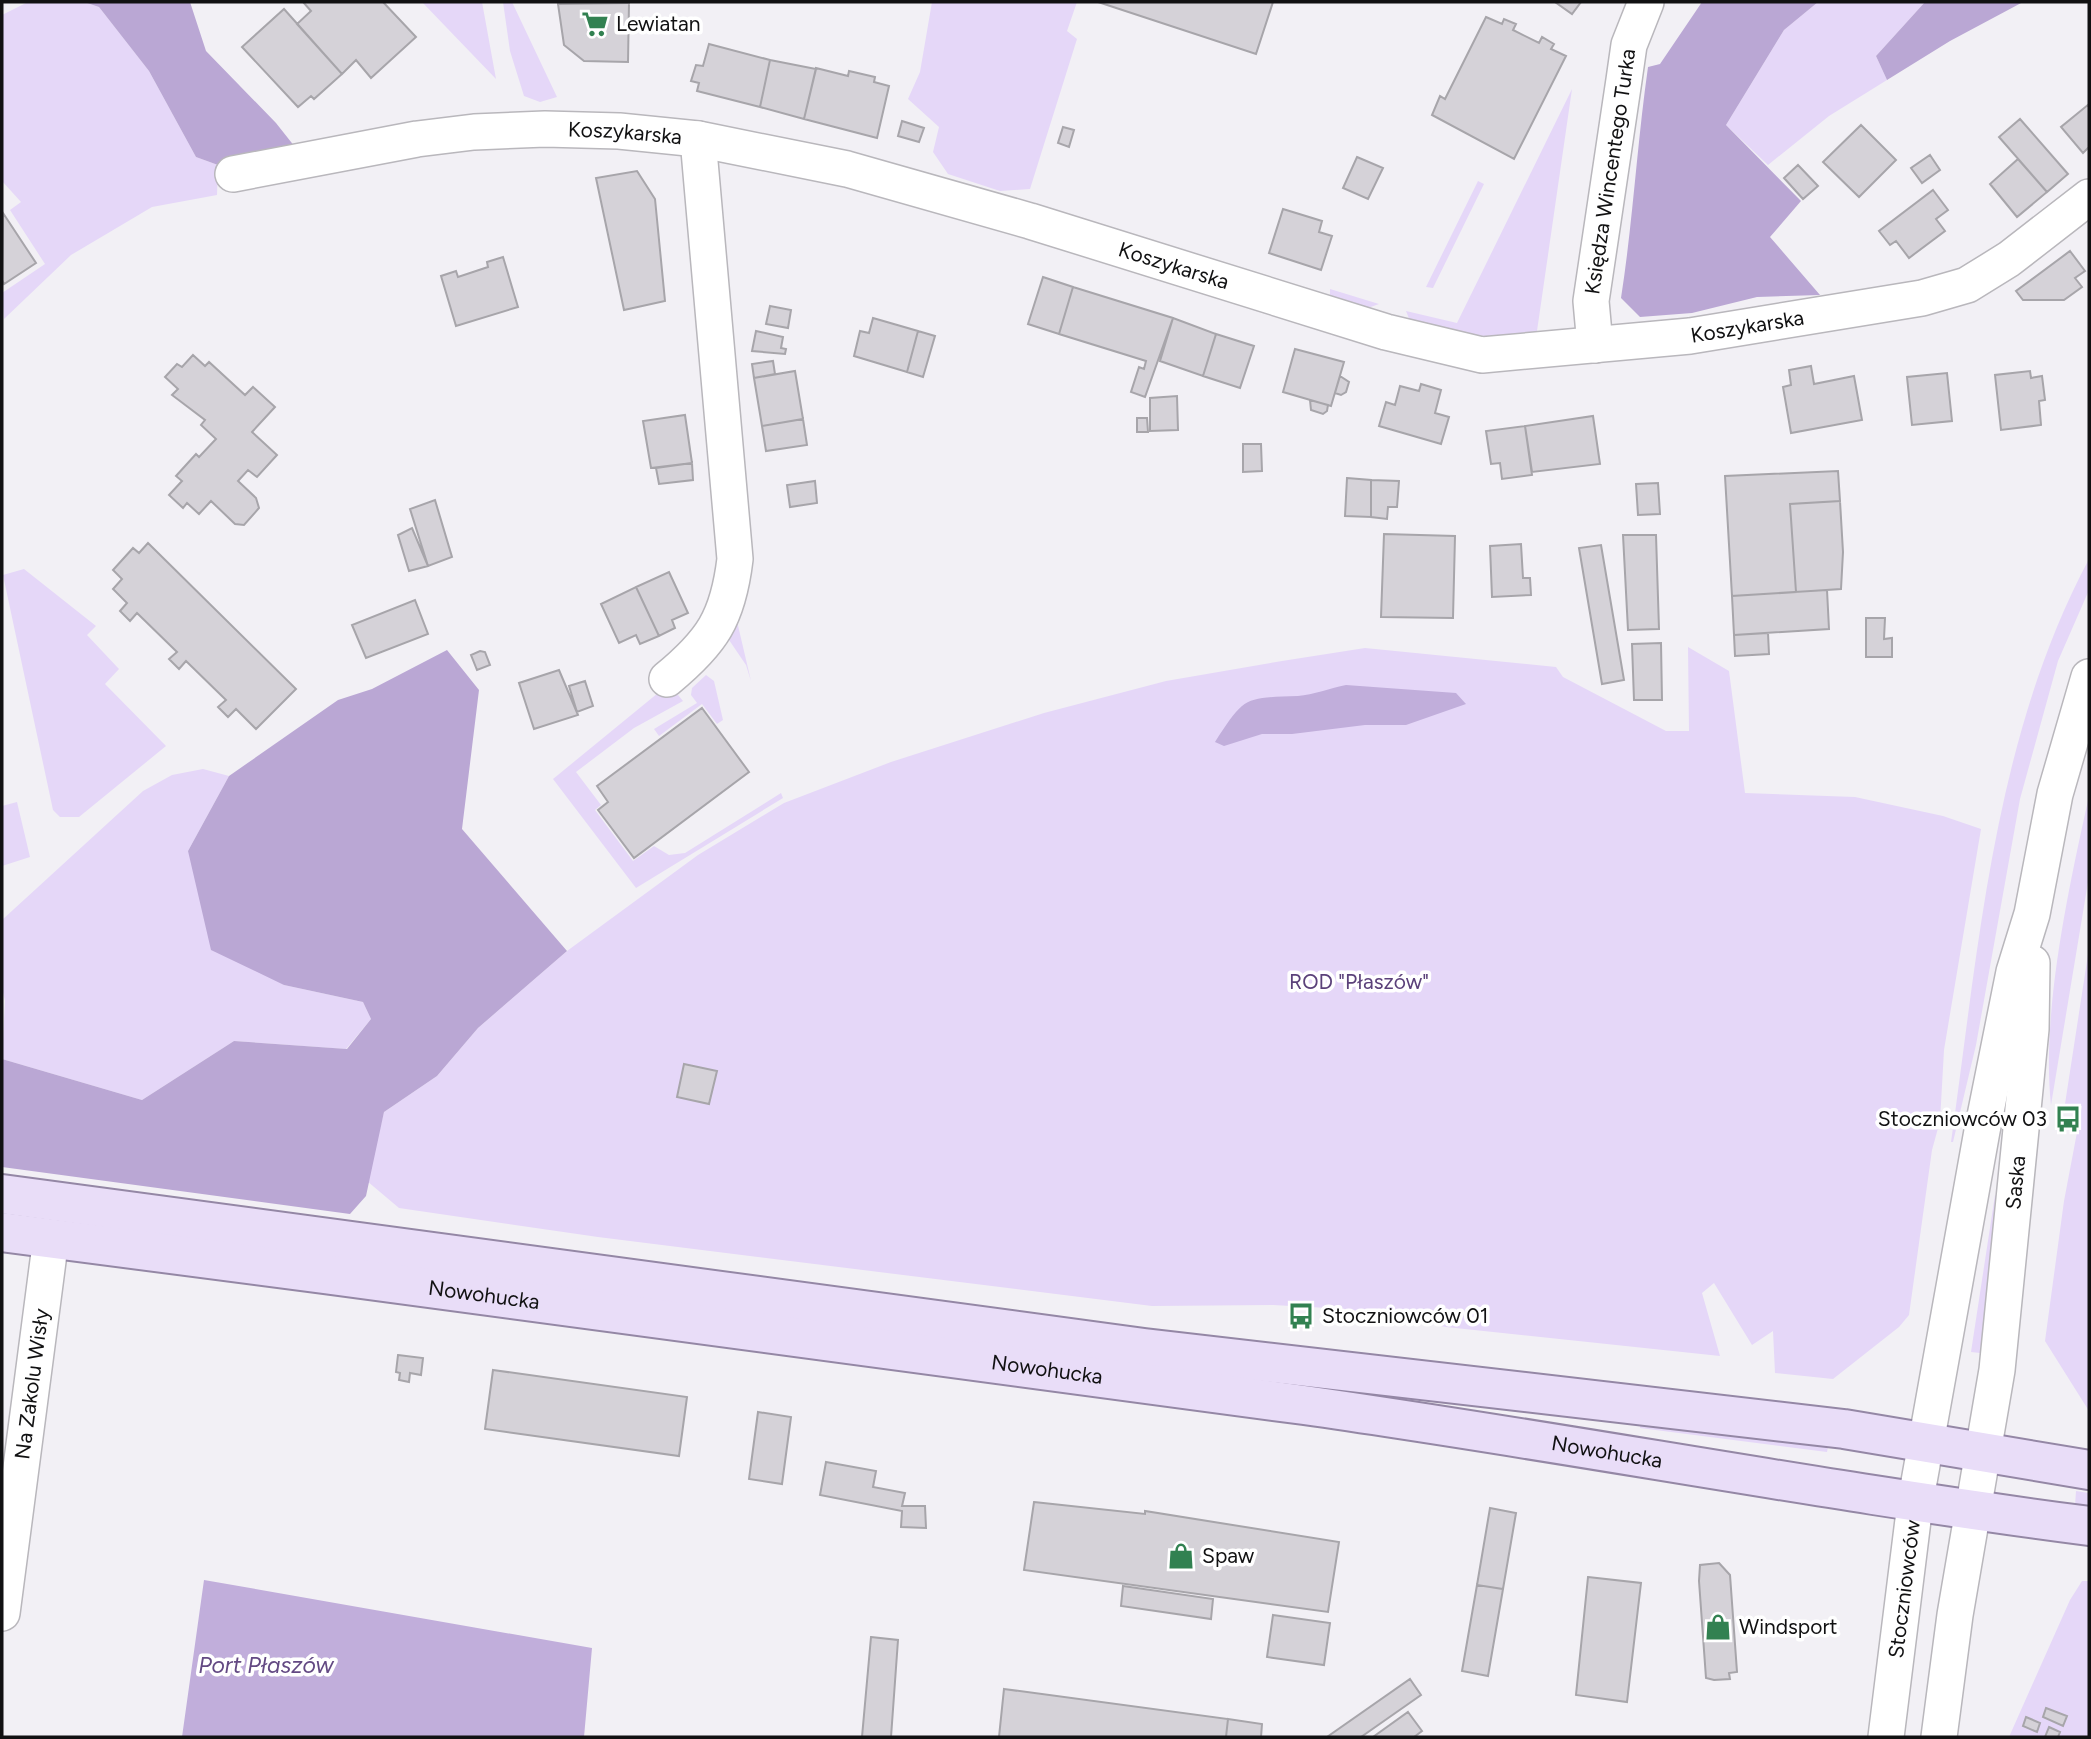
<svg xmlns="http://www.w3.org/2000/svg" width="2091" height="1739" font-family="Figtree,sans-serif">
<rect width="100%" height="100%" fill="#f2f0f5"/>
<path fill="#e5d7f8" d="M28 2H84L99 7 149 71 196 157 218 165 217 195 152 207 71 255 4 319 2 293 45 264 10 210 21 202 2 181V15Z
M422 2H482L496 79Z
M503 2H512L557 97 540 102 524 96 510 51Z
M932 2H1077L1067 31 1077 39 1030 189 1000 191 948 174 933 152 939 127 908 99 920 72Z
M1818 2H1925L1876 56 1887 80 1829 116 1768 165 1726 125 1784 30Z
M1572 89 1536 338C1491 339 1452 334 1410 321L1406 311 1457 323Z
M1478 181 1484 184 1433 288 1426 287Z
M1330 289 1379 304 1365 309 1330 300Z
M2089 559V590L2058 661 2020 799 1976 1045 1953 1142H1951C1979 945 1994 737 2089 559Z
M24 569 96 626 87 635 119 669 105 684 166 746 79 817H60L53 810 3 575Z
M736 617 751 681 746 665 727 637Z
M1688 647 1729 671 1745 793 1855 797 1943 816 1981 829 1944 1050 1940 1121 1932 1150 1909 1315 1899 1327 1833 1379 1775 1373 1773 1331 1752 1345 1714 1283 1702 1293 1720 1356 1446 1327 1346 1309 1273 1305 1152 1306 598 1237 399 1208 367 1181 384 1112 437 1076 478 1028 567 951 698 855 784 803 891 762 1044 713 1166 681 1282 661 1365 648 1556 667 1563 677 1666 731H1689Z
M706 675 714 681 723 720 717 724 702 704 659 736 654 729 697 703 691 695 692 688Z
M669 684 683 701 634 728 576 772 601 805 595 810 633 861 654 846 669 855 685 853 781 793 783 798 636 888 553 779Z
M203 769 229 776 188 851 284 985 363 1002 371 1019 346 1049 234 1041 142 1100 2 1059 5 1001 2 988V920L143 791 172 775Z
M2089 796V876L2051 1105C2041 1014 2069 886 2089 796Z
M17 802 30 857 2 866V806Z
M2089 948V1411L2045 1341 2064 1201 2082 1106 2065 1104Z
M1995 1195 2001 1201 1980 1353 1971 1352Z
M1641 1418 1829 1442 1827 1452 1640 1428Z
M2076 1491 2089 1493V1508L2075 1506Z
M2082 1581H2089V1737H2009L2070 1600Z"/>
<path fill="#baa7d4" d="M84 2H190L206 51 276 123 295 147 218 165 196 157 149 71 99 7Z
M1702 2H1818L1784 30 1726 125 1801 201 1770 237 1820 295 1757 297 1692 313 1640 317 1621 298C1633 221 1637 144 1648 67L1660 64Z
M1925 2H2023L1950 41 1887 80 1876 56Z
M447 650 479 690 462 829 567 951 478 1028 437 1076 384 1112 366 1196 350 1214 2 1167V1059L142 1100 234 1041 347 1049 371 1019 363 1002 284 985 211 950 188 851 229 776 338 700 372 689Z"/>
<path fill="#c1aedb" d="M1346 685 1456 693 1466 704 1406 725H1365L1292 734H1262L1224 746 1215 742C1245 696 1244 698 1298 696 1313 695 1331 688 1346 685Z
M204 1580 592 1648 584 1737H182Z"/>
<path fill="#d5d2d8" stroke="#a7a5aa" stroke-width="2" d="M303 2H383L416 37 371 78 356 60 342 74 297 24 311 11Z
M558 2H629V3L558 4Z
M1098 2H1273L1256 54Z
M1555 2H1581L1572 14Z
M629 3 628 62 584 61 564 45 558 4Z
M284 9 342 74 314 99 311 96 298 107 242 47Z
M1486 17 1502 24 1504 19 1516 24 1513 30 1539 43 1542 37 1554 44 1551 49 1566 56 1514 159 1432 115 1440 96 1445 99Z
M709 44 770 60 760 107 697 91 699 83 691 81 696 65 703 66Z
M770 60 816 69 804 119 760 107Z
M816 68 848 76 849 71 875 77 874 82 889 86 877 138 804 119Z
M2089 104V147L2083 153 2061 127Z
M2020 119 2068 174 2047 192 1999 137Z
M902 121 924 128 919 142 898 136Z
M1861 125 1896 160 1859 197 1823 162Z
M1063 127 1074 130 1069 147 1058 143Z
M1930 155 1940 170 1922 183 1911 168Z
M1357 157 1383 168 1368 199 1343 188Z
M2018 159 2047 192 2017 217 1990 184Z
M1798 165 1818 186 1803 199 1784 178Z
M637 171 655 199 665 301 624 310 596 178Z
M1933 190 1948 210 1936 219 1945 231 1909 258 1896 241 1890 245 1879 231Z
M1283 209 1322 221 1319 232 1332 236 1321 270 1269 253Z
M3 213 36 263 4 284 2 280Z
M2070 251 2085 271 2075 278 2082 287 2064 300H2023L2016 291Z
M503 257 518 307 456 326 441 276 456 271 458 277 488 267 487 262Z
M1043 277 1073 287 1059 334 1028 324Z
M1073 287 1173 318 1145 397 1131 392 1139 367 1144 369 1146 361 1059 334Z
M770 306 791 310 788 328 766 324Z
M873 318 918 331 907 372 854 356 860 331 869 333Z
M1173 318 1216 334 1203 376 1160 361Z
M756 331 783 337 781 348 786 349 785 354 752 351Z
M918 331 935 336 923 377 907 372Z
M1216 334 1254 346 1240 388 1203 376Z
M1295 349 1344 362 1331 406 1283 392Z
M193 355 205 366 209 362 245 395 253 387 275 407 252 432 277 455 257 477 248 470 238 481 256 498 259 508 244 525 235 524 211 501 199 514 187 503 183 508 169 495 182 481 176 476 196 454 199 457 216 439 201 425 205 420 172 395 178 389 165 377 177 364 182 367Z
M773 361 775 374 754 378 752 364Z
M1811 366 1814 384 1854 376 1862 420 1791 433 1783 387 1791 385 1789 370Z
M795 371 803 419 762 426 754 378Z
M2030 371 2031 378 2042 376 2045 400 2039 401 2041 425 2001 430 1995 375Z
M1947 373 1952 421 1912 425 1907 377Z
M1340 376 1349 382 1346 392 1341 395 1335 393Z
M1421 384 1441 390 1435 413 1449 417 1441 444 1379 426 1386 402 1395 405 1400 386 1419 391Z
M1177 396 1178 430 1150 431V398Z
M1310 400 1328 405 1327 411 1323 414 1311 410Z
M685 415 692 463 651 468 643 421Z
M1593 416 1600 464 1532 472 1525 426Z
M1137 418H1147L1148 432H1137Z
M803 419 807 445 766 451 762 426Z
M1525 426 1532 475 1502 479 1500 463 1491 464 1486 431Z
M1243 444H1261L1262 471 1243 472Z
M692 463 693 480 659 484 656 468Z
M1838 471 1840 501 1790 504 1796 592 1732 596 1725 476Z
M1347 478 1371 480V517L1345 516Z
M1371 480 1399 481 1397 507H1388L1387 519 1371 517Z
M815 481 817 503 790 507 787 485Z
M1658 483 1660 514 1638 515 1636 484Z
M435 500 452 557 428 566 410 509Z
M1840 501 1843 552 1841 589 1796 592 1790 504Z
M412 528 428 566 409 571 398 535Z
M1384 534 1455 536 1453 618 1381 617Z
M1623 535H1656L1659 629 1628 630Z
M148 543 296 689 256 729 236 709 228 717 218 707 226 700 186 661 179 669 169 659 177 652 137 613 130 621 120 611 127 603 113 589 122 579 113 570 133 548 139 553Z
M1521 544 1523 578H1530L1531 595 1492 597 1490 546Z
M1601 545 1624 680 1602 684 1579 548Z
M669 572 688 613 672 620 675 628 659 636 636 587Z
M636 587 659 636 640 644 636 635 619 643 601 604Z
M1827 590 1829 629 1734 635 1732 596Z
M415 600 428 634 366 658 352 625Z
M1866 618H1885L1884 639 1892 638V657H1866Z
M1768 633 1769 654 1735 656 1734 635Z
M1661 643 1662 700H1634L1632 644Z
M480 651 485 652 490 665 477 670 471 655Z
M559 670 578 715 534 729 519 683Z
M585 681 593 706 577 712 569 686Z
M702 708 749 772 634 858 598 810 608 802 597 786Z
M684 1064 717 1071 709 1104 677 1097Z
M398 1355 423 1358 421 1375 410 1373 409 1382 399 1380 400 1373 396 1372Z
M493 1370 687 1397 679 1456 485 1429Z
M758 1412 791 1417 782 1484 749 1479Z
M826 1462 876 1471 873 1487 905 1493 902 1506H925L926 1528 901 1527 902 1511 820 1495Z
M1034 1502 1145 1514V1511L1339 1542 1328 1612 1024 1570Z
M1490 1508 1516 1513 1503 1589 1477 1585Z
M1719 1563 1730 1575 1737 1672 1729 1673 1730 1679 1714 1680 1706 1678 1699 1581 1700 1565Z
M1588 1577 1641 1583 1627 1702 1576 1695Z
M1477 1585 1503 1589 1488 1676 1462 1671Z
M1123 1586 1213 1599 1211 1619 1121 1606Z
M1273 1615 1330 1623 1324 1665 1267 1657Z
M871 1637 898 1640 891 1737H862Z
M1410 1679 1421 1695 1361 1737H1327Z
M1004 1689 1228 1719 1226 1737H999Z
M2046 1708 2067 1716 2063 1726 2043 1717Z
M1408 1712 1422 1731 1414 1737H1373Z
M2026 1717 2040 1723 2037 1732 2023 1726Z
M1228 1719 1262 1724 1261 1737H1226Z
M2049 1727 2060 1732 2058 1737H2045Z"/>
<g fill="none" stroke-linecap="round" stroke-linejoin="round">
<g stroke="#b9b7bc" stroke-width="38">
<g id="minor">
<path id="s1" d="M233 174 417 139 474 132 545 129 619 131 698 139 847 169 1030 221 1386 332 1482 355 1690 336 1922 298 1967 285 2009 259 2089 197"/>
<path id="s2" d="M1595 345 1591 301 1624 80 1629 45 1646 2"/>
<path d="M667 679C712 642 728 618 735 559L698 139"/>
<path id="s3" d="M2 1613 51 1238"/>
<path id="s4" d="M1886 1737 1915 1504 1982 1131 2014 972 2032 914 2055 794 2089 677"/>
<path id="s5" d="M1939 1737 1955 1615 1997 1370 2031 1029 2032 963"/>
</g>
</g>
<g stroke="#9487a5" stroke-width="42">
<g id="major">
<path d="M2 1194 1144 1348 1844 1429 2089 1470"/>
<path id="s6" d="M2 1232C436 1289 870 1344 1304 1405 1566 1442 1827 1492 2089 1526"/>
</g>
</g>
<use href="#minor" stroke="#fff" stroke-width="35"/>
<use href="#major" stroke="#e9ddf8" stroke-width="38"/>
</g>
<defs>
<g id="supermarket-bare" transform="scale(2.1)"><path d="M-6-5.5h2.5l.6 2H6L4.5 2H-2.5L-4.4-4H-6ZM-1.5 3.2a1.3 1.3 0 1 0 .1 0ZM3 3.2a1.3 1.3 0 1 0 .1 0Z" fill="#328151" stroke="#fff" stroke-width="2.5" paint-order="stroke"/></g>
<g id="bus-bare" transform="scale(2.1)"><path d="M-5-6H5V4H4V6H2V4H-2V6H-4V4H-5ZM-3.5-4V0h7V-4ZM-3.5 1.2v1.5H-2V1.2ZM2 1.2v1.5H3.5V1.2Z" fill="#328151" stroke="#fff" stroke-width="2.5" paint-order="stroke"/></g>
<g id="shop-bare" transform="scale(2.1)"><path d="M-5-2.5h2.3a2.7 3.5 0 0 1 5.4 0H5L5.5 6h-11ZM-1.5-2.5h3a1.5 2.3 0 0 0-3 0Z" fill="#328151" stroke="#fff" stroke-width="2.5" paint-order="stroke"/></g>
</defs>
<g fill-rule="evenodd">
<use href="#supermarket-bare" x="595" y="24"/>
<use href="#bus-bare" x="2068" y="1119"/>
<use href="#bus-bare" x="1301" y="1316"/>
<use href="#shop-bare" x="1181" y="1556"/>
<use href="#shop-bare" x="1718" y="1627"/>
</g>
<g text-anchor="middle" stroke-width="7" stroke-linejoin="round" paint-order="stroke">
<g font-size="21" fill="#111112" stroke="#fff" text-anchor="start">
<text x="616" y="31">Lewiatan</text>
<text x="2047" y="1126" text-anchor="end">Stoczniowców 03</text>
<text x="1322" y="1323">Stoczniowców 01</text>
<text x="1202" y="1563">Spaw</text>
<text x="1739" y="1634">Windsport</text>
</g>
<g font-size="21" fill="#111112" stroke="#fff">
<text dy="7" stroke="none"><textPath href="#s1" startOffset="396">Koszykarska</textPath></text>
<text dy="7" stroke="none"><textPath href="#s2" startOffset="175">Księdza Wincentego Turka</textPath></text>
<text dy="7" stroke="none"><textPath href="#s1" startOffset="962">Koszykarska</textPath></text>
<text dy="7" stroke="none"><textPath href="#s1" startOffset="1550">Koszykarska</textPath></text>
<text dy="7" stroke="none"><textPath href="#s5" startOffset="560">Saska</textPath></text>
<text dy="7" stroke="none"><textPath href="#s6" startOffset="486">Nowohucka</textPath></text>
<text dy="7" stroke="none"><textPath href="#s6" startOffset="1054">Nowohucka</textPath></text>
<text dy="7" stroke="none"><textPath href="#s3" startOffset="231">Na Zakolu Wisły</textPath></text>
<text dy="7" stroke="none"><textPath href="#s6" startOffset="1620">Nowohucka</textPath></text>
<text dy="7" stroke="none"><textPath href="#s4" startOffset="149">Stoczniowców</textPath></text>
</g>
<g font-size="21" fill="#5b417a" stroke="#fff">
<text x="1359" y="989">ROD "Płaszów"</text>
</g>
<g font-size="23" font-style="italic" fill="#634983" stroke="#fff">
<text x="266" y="1673">Port Płaszów</text>
</g>
</g>
<rect width="2091" height="1739" fill="none" stroke="#111112" stroke-width="7"/>
</svg>
